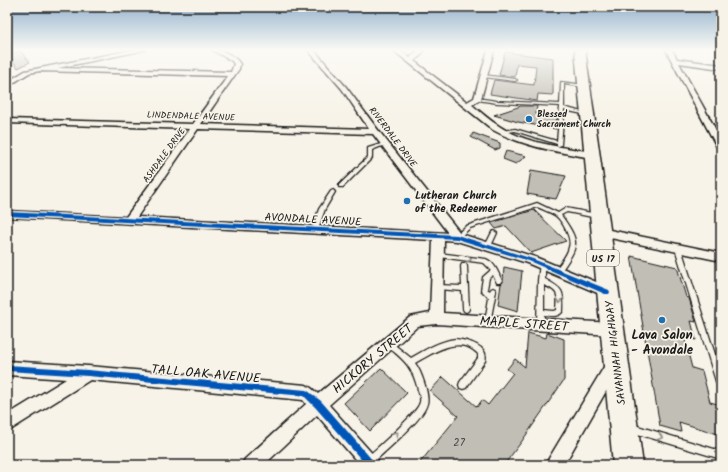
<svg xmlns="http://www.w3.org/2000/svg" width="728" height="472" font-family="Kalam,sans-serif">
<rect width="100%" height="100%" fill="#f7f3e8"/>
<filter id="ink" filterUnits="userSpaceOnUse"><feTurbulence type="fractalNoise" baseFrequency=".025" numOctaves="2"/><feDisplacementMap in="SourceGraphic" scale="8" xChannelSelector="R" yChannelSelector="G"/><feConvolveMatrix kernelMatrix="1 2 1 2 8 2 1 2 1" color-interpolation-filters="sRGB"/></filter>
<g filter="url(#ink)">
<path fill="#c0beb5" stroke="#1c1c1c" d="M20 51 30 62 18 68 8 54Z
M505 52 553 58V95L538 94 537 101 490 94 494 80 534 85 536 66 517 64 515 77 499 75Z
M521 106H537L536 114 557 117 556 129 518 122 494 115Z
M473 133 500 143V148L495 150 471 137Z
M506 151 526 156 516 164 503 159Z
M531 170 566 176 556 199 527 194Z
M534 210 566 241 531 253 506 226 496 229 491 223Z
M631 256 677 267 686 297 689 298 696 322 691 321 696 340 684 337 692 368 702 371 710 402 721 405V435L679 422 681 432 660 426Z
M504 267 522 271 518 311 498 305 501 284 503 282Z
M528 333 546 338 547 333 564 339V380L522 441 504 465H418L458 416 430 391 443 377 477 407 482 400 488 405 513 373 507 369 515 359 525 367Z
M381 368 407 393 370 431 344 403Z"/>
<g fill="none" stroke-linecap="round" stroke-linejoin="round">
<g stroke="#1c1c1c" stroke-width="2.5">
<path id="service" d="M483 75 515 79 517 80 515 81 484 77H483Z
M561 82 585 85 586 86 584 87 564 84V107L589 114 587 115 564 110 561 145 559 146H557V144L515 131 503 133 501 132 503 131 515 129 557 141 560 106 497 103 477 100 475 99 477 98 497 101 560 104Z
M384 143H385L387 144 372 150V158L343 187H339V185L368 157V148Z
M333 190 335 192 325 209 318 229 317 230H313L312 229 319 209 331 191Z
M537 203 558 213 566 208 597 214 600 216 597 218 567 212 561 215C581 243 579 245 560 273H556L555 271C560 263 567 256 569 247 572 239 563 222 556 216 552 213 542 209 537 207L470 228 459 238 457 239 454 237 466 226Z
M494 231 497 233 491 246 490 247H486L485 246 492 232Z
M678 246 680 247 681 248 721 373V389L718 388 717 385 675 248 676 247Z
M437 253H439L486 259C495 263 498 272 502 281L501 283H497L493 275 489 278 487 289 490 291 491 289 493 288 495 289 496 291 490 323 488 324 486 323 485 321 489 298 481 290 483 277 491 270 484 263 439 257H437L436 255Z
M540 262H544L545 264V279C563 289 564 290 563 311 558 318 551 316 544 315L543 324 542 326 540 327 538 326 537 324 538 280ZM544 285C559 292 558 294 557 310L554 311 544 310Z
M462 264H466L467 266 469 309 468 311 466 312 464 311 463 309 462 291 438 289H436L435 287 436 285H438L462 286 461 266Z
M455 339C467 340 490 346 485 361L466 388 463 389 460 388 459 385 460 382 478 358V354C459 334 433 353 415 363 421 371 430 395 427 404 423 420 386 450 373 463L370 464 367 463 366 460 367 457C377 448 418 413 420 402 421 398 419 393 418 390 412 366 405 361 387 346L386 344 387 342 389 341 391 342 411 358C425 350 439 341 455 339Z
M631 424 721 451V459L631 432 628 431 627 428 628 425Z"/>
</g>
<g stroke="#1c1c1c" stroke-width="3">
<path id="minor" d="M132 50H145L58 68 231 72 234 64 232 61 212 50C223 50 234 55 240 64L239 69 201 124 369 129 342 89 308 50H314L346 87 378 130 461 234 535 257 611 288 613 292 611 296 607 297 527 263 457 241 444 240 443 313 612 323 617 325 619 329 617 333 612 335 436 324 418 326 329 405 377 459 380 465H360L317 415 264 465H242L245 459 306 404 303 400 90 380 7 432V415L66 379 7 375V361L88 366 306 385 311 388 318 394 410 317 430 313 433 240 7 217V211L126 217 190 129 7 123V119L193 124 228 76 40 71 29 73 7 87V82L25 71ZM198 129 373 134 448 233 137 217Z
M393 50H400L410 58 418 50H424L420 56 414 61 467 102 474 98 488 50H494L481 99 472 105C481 112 489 120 499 126 526 144 561 147 592 152L596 155 592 158C558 152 524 147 493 130Z
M666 50H672L677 59 721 65V69L679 63 721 139V150L717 147Z
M600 228 721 253V261L596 235 595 232 596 229Z
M612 360 617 362 619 367 617 372 564 465H545L607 362Z"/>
</g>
<g stroke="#1c1c1c" stroke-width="3">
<path id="trunk" d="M575 50H585L643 465H613Z"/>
</g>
<use href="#service" fill="#f7f3e8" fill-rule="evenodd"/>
<use href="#minor" fill="#f7f3e8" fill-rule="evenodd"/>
<use href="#trunk" fill="#f7f3e8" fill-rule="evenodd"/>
<g stroke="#f7f3e8" stroke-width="3">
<path id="cycleway" d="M7 212 457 235 533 259 609 290 610 292 609 294H605L529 261 457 239 7 216Z
M7 365 88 370 306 390 308 391 321 401 374 462 375 465H366L315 407 304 396 88 376 7 371Z"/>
</g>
<use href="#cycleway" fill="#0057b8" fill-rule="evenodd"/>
</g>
<defs><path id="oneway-chevron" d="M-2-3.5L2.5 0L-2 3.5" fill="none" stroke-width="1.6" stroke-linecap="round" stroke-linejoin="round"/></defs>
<g stroke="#94928c">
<use href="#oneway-chevron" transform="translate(469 259) rotate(7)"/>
<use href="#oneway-chevron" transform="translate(560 300) rotate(92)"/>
<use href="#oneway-chevron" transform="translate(396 434) rotate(-45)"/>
<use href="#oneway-chevron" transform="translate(660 437) rotate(17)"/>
</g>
</g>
<linearGradient id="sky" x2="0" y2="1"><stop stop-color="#90b0cc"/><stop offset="0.43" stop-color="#fbfaf5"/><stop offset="1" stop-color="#fbfaf5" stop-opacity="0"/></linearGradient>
<rect width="728" height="116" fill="url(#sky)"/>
<g fill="#1f6fb2" stroke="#f7f3e8" stroke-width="1.5">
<circle cx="529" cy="119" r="4"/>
<circle cx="407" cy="201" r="4"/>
<circle cx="662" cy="320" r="4"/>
</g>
<g text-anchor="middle" stroke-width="3.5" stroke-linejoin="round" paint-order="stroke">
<g font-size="9" font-weight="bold" fill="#1c1c1c" stroke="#f7f3e8" text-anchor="start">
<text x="537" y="117">Blessed<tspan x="537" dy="10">Sacrament Church</tspan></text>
</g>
<g font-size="9" fill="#1c1c1c" stroke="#f7f3e8">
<text transform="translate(191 116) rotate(2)" y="3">LINDENDALE AVENUE</text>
<text transform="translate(393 137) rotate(53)" y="3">RIVERDALE DRIVE</text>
<text transform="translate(164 155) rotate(-54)" y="3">ASHDALE DRIVE</text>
</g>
<rect fill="#f7f3e8" stroke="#5e5c59" stroke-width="1" x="587" y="250" width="32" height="16" rx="3"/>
<g font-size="10" font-weight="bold" fill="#1c1c1c">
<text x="603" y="262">US 17</text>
</g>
<g font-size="11" font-weight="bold" fill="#1c1c1c" stroke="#f7f3e8" text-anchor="start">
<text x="415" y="199">Lutheran Church<tspan x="415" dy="13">of the Redeemer</tspan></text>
</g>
<g font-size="11" fill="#1c1c1c" stroke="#f7f3e8">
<text transform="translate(313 219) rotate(3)" y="4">AVONDALE AVENUE</text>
<text transform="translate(615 353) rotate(-97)" y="4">SAVANNAH HIGHWAY</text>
</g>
<g font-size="11" fill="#454442">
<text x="459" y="446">27</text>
</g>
<g font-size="13" fill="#1c1c1c" stroke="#f7f3e8">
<text transform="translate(524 323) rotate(4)" y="5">MAPLE STREET</text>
<text transform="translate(372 358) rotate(-40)" y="5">HICKORY STREET</text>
<text transform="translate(206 373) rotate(5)" y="5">TALL OAK AVENUE</text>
</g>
<g font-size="13" font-weight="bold" fill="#1c1c1c" stroke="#f7f3e8">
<text x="662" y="339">Lava Salon<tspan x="662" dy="15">- Avondale</tspan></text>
</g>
</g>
<rect width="728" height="472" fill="none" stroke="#f7f3e8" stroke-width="24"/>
<rect x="12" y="12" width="704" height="448" fill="none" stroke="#1c1c1c" stroke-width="1.5" filter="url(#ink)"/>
</svg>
